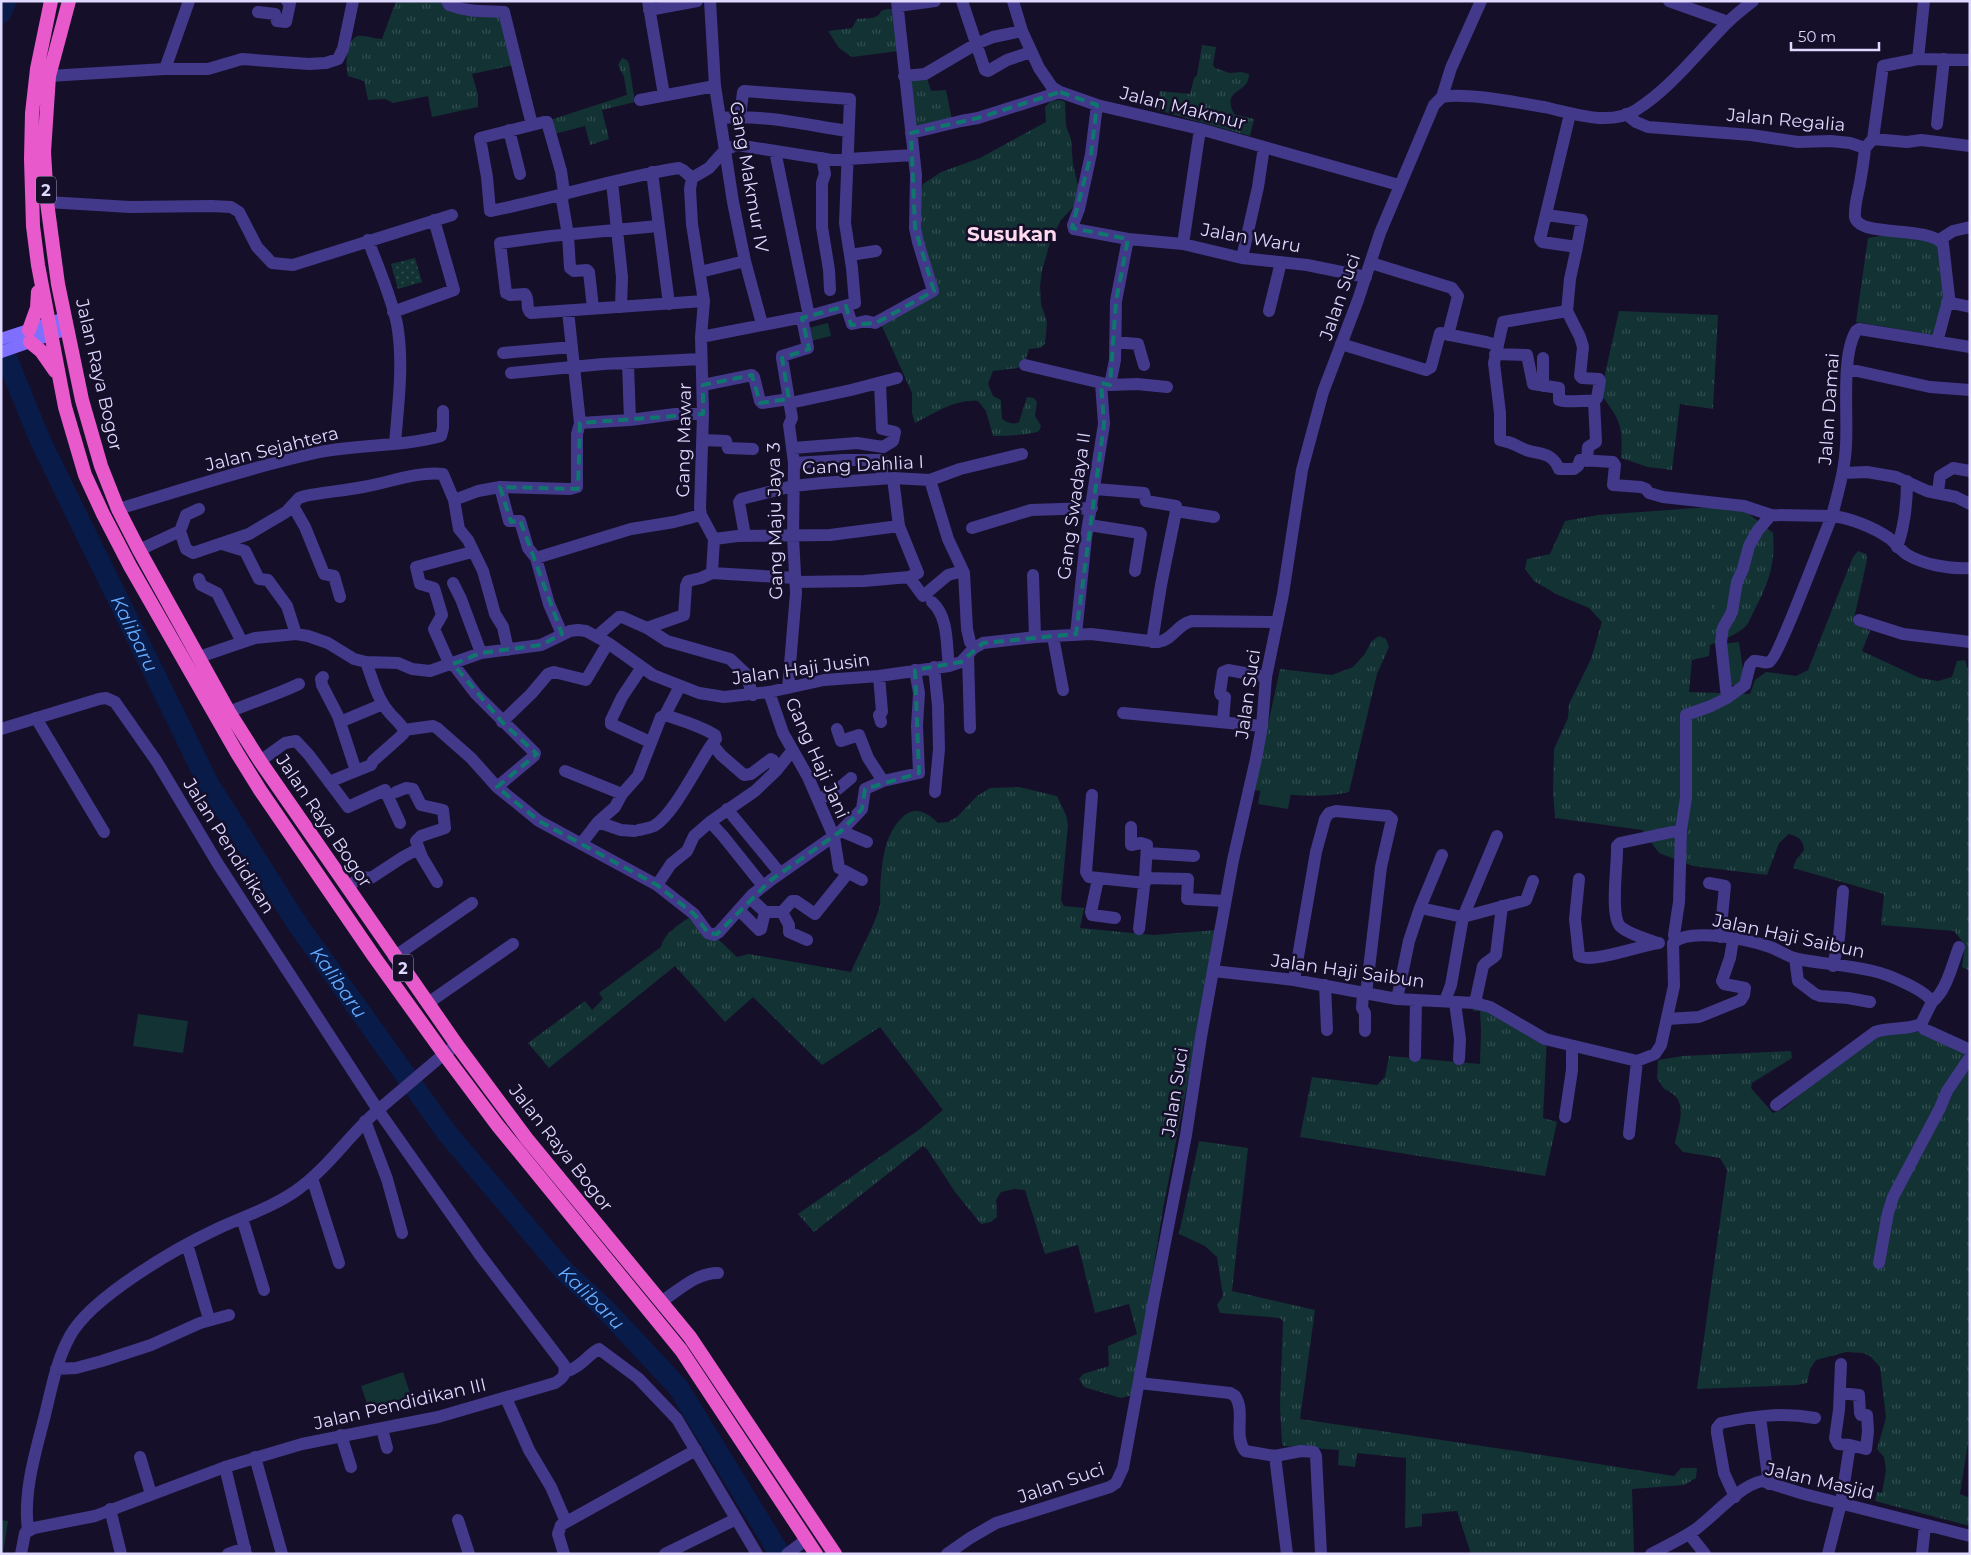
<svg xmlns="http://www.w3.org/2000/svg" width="1971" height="1555" font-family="Montserrat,sans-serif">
<defs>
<pattern id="grass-tufts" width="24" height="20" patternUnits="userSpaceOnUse" patternTransform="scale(1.25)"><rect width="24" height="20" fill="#123234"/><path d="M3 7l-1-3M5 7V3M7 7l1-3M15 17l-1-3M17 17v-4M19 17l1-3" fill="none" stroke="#344f52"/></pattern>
<pattern id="park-dots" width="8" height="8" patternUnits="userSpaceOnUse" patternTransform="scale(1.25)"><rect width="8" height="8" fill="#123234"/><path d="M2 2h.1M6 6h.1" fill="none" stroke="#344f52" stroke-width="1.8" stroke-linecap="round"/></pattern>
</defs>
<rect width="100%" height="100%" fill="#160f29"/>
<path fill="url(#grass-tufts)" d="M396 1H441L444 9 465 15 499 17 514 65 472 74 478 95V107L432 117 428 96 393 103 385 99 368 100 364 81 348 76C345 67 346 39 358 36 365 35 375 39 382 39Z
M887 9H893L898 51 852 57 839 48 828 31 852 28 857 19C865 18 878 20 881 11Z
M1202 45 1216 47 1213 65 1215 68 1229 73 1241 72 1249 74C1249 95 1221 87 1234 114L1254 119 1250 136 1157 110 1160 91 1190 94 1194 78 1197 75Z
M622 58 627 60 629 64 635 102 602 110 609 139 590 145 585 126 554 134 550 120 627 95 624 77 618 65Z
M907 78H927L931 91 946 90 952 120 913 129Z
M1061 100 1065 102 1066 126 1071 139 1073 165 1080 193 1076 204 1061 220 1051 239 1042 271 1040 286 1041 304 1047 322 1045 344 1040 348 1029 349 1025 361 1018 368 993 371 988 384 993 396 1001 400 1002 419C1008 423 1013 425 1019 422L1027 397 1034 398 1037 402 1035 416 1041 426 1039 431C1031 435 1004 436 993 436L986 411 978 401C955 399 935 413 915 423L912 413V393L881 324 936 293 918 233 920 196 923 184 941 172 980 158 1046 122 1045 107 1051 101Z
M1892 234 1942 239 1947 290 1934 335 1856 322 1868 238Z
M1619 311 1718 315 1713 409 1680 404 1672 470 1648 467 1621 458C1623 427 1621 421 1602 396L1605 374Z
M1726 506 1749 514 1773 533C1776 564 1768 584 1754 611 1751 616 1749 624 1744 628 1734 636 1722 640 1710 645L1709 656 1692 660 1689 692 1750 694 1755 680 1766 672 1796 676 1808 670 1853 557 1858 551 1866 554 1867 560 1853 623 1870 631 1862 651 1920 678 1938 681 1952 677 1957 661 1965 660 1968 670 1970 685V971L1962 967 1965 945 1954 931 1881 925 1884 894 1793 868 1796 860 1804 850C1803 839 1799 837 1789 834L1779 843 1767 875 1693 866 1659 853 1642 830 1555 818 1553 791 1554 749 1568 718 1569 704 1591 659 1602 622 1589 608 1558 595 1534 581 1525 569 1527 559 1550 554 1565 521 1598 515Z
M1379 636 1386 639 1389 647 1377 674 1349 792C1318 799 1286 795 1254 790L1280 669 1332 675 1353 667 1364 655 1372 641Z
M1019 787 1057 796 1066 815 1068 825 1061 900 1064 906 1084 908 1080 928 1153 935 1217 930 1163 1209 1133 1395 1121 1398 1084 1387 1079 1379 1083 1374 1109 1366 1108 1346 1137 1334 1129 1304 1095 1313 1078 1245 1045 1254 1025 1190 1014 1189 1001 1192 996 1200 997 1217 991 1222 981 1224 955 1192 927 1149 923 1146 814 1232 798 1214 920 1129 943 1110 880 1027 822 1065 753 997 725 1022 675 966 549 1068 528 1043 585 1001 592 1010 603 999 599 993 661 947C665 932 679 925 690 917L700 922 737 957 749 954 851 972C859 953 873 928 879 909 881 903 880 896 880 890 882 864 883 833 905 815 917 806 929 814 938 823L948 822 957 817 977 796 990 788Z
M1472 1001 1547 1037 1543 1118 1557 1122 1545 1176 1300 1137 1312 1077 1377 1085 1385 1077 1389 1056 1480 1064 1481 1031 1480 1011H1473Z
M1918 1032 1970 1052V1430L1960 1494 1970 1498V1526L1875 1501 1877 1492 1882 1493 1886 1470 1884 1457 1877 1449 1886 1418 1880 1367 1870 1356 1863 1353 1846 1352 1816 1360 1810 1369 1807 1383 1797 1385 1697 1389 1727 1170 1720 1158 1683 1152 1675 1143C1679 1121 1690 1099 1664 1089L1657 1078 1658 1060 1683 1056 1791 1051 1792 1058 1752 1083 1751 1088 1773 1113 1784 1108 1874 1033Z
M1199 1141 1248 1148 1232 1291 1315 1310 1300 1419 1542 1455 1674 1476 1681 1468H1697L1696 1478 1684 1485 1632 1489 1634 1553 1631 1554H1471L1457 1511 1422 1514V1526L1405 1528 1406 1458 1357 1453 1355 1467 1338 1465 1339 1450 1284 1446 1282 1444 1280 1406 1283 1321 1280 1318 1220 1313 1217 1305 1223 1296 1217 1257 1205 1246 1179 1234Z"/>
<path fill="url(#park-dots)" d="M415 258 422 282 398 289 391 264Z"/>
<path fill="#123234" d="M828 323 831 336 811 341 808 328Z
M1719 586 1733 589 1728 616 1714 613Z
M1739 642 1745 684 1727 686 1721 644Z
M1261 787 1291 793 1288 809 1258 804Z
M138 1014 188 1021 183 1053 133 1046Z
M1966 1068 1970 1071V1096L1963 1106 1948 1095Z
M403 1372 411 1396 369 1409 361 1386Z
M1 1520 8 1521 3 1554H1Z"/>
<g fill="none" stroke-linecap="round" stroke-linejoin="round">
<g stroke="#091b49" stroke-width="21">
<path d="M1 13 6 1"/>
<path id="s1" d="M1 344 40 440 208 783 298 925 447 1133 564 1271 604 1308 678 1387 780 1554"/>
</g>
<path stroke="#42398a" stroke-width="12" d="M447 1 449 5C467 12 484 11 504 12L532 125
M648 1 664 95
M710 1 715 86
M962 1 985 70 988 71 1007 60 1031 52
M1013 1 1022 31 1039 68 1052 87 1060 92 1097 105 1200 129 1399 185
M1669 1 1728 22
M898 6 935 1
M649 10 697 1
M258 12 275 14 277 21 286 22 290 3 287 1
M1918 59 1924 1
M165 69H208L242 59 309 64 326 63 338 59 343 49 353 1
M49 76 165 69 189 1
M904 76 925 74 976 44 993 37 1022 31
M1442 97 1451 68 1481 1
M640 100 715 86 733 202 745 261 762 324
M1097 105 1091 154 1079 209 1073 225 1074 229 1128 239 1183 244 1242 258 1307 265 1366 277
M1570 114 1540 239 1542 242 1577 247 1570 279 1567 311 1580 337 1583 347 1580 376 1582 378 1599 379 1600 381 1597 398 1594 401 1596 442 1588 447 1587 461
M1626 114 1636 122 1648 127 1751 135 1798 142 1831 141 1850 143 1865 148
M720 118C763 114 806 125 848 131
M1937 124 1944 59
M509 130 520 174
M911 133 961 121 978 118 1060 92
M1873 139 1907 142 1921 140 1970 146
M1865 148C1864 160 1862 171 1860 183 1858 194 1854 206 1855 217 1859 238 1927 225 1943 244L1949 297 1937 342
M1865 148 1873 139 1883 66 1918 59 1970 60
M775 151 809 316
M822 158 825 174 822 183V227L829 270 830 290
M652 172 669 304
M692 178 690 189 692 224 704 301 701 337 703 414 700 508 701 515 714 539
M692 178 709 168 725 150 737 145 832 160 913 155
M612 182 622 277 621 307
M47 202 130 207 212 206 231 207 239 212 257 247 272 263 293 265 452 215
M1547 215 1582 220 1577 247
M658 226 551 236 500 243 506 293 510 295 525 294C530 300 525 309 531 313L704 301
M368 240C378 267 391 296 397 324 404 363 398 405 395 444
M1939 240 1953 231 1970 227
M1183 244 1200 129
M850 255 876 251
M1242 258 1258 187 1264 147
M1371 263 1452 288 1458 296 1448 335
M700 272 745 261
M1947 302 1970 307
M846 306 852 324 866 321 875 323 933 291 918 242 915 228 916 175 897 1
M593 308 589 272 587 270 574 271 570 268 568 235 562 200C563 197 564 195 564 192L561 171 547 122H544L480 138 487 177 490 211C553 199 615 178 679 168L683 170 692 178
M1269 311 1281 262
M1567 311 1503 322 1494 363 1500 413V440C1513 442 1516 446 1526 450 1541 455 1552 452 1559 469H1574L1578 466 1580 460 1613 462 1615 465 1613 485 1641 487 1646 489 1649 493 1663 497 1744 506 1771 515 1832 516C1824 534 1778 659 1769 662 1765 664 1759 660 1754 661L1750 665 1745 685 1727 698
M393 312 454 290 434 220
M701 337 809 316 855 303 852 268 845 223 850 99 744 91 743 92 740 118
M1115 342 1138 344 1144 365
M1341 344 1426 370 1431 367 1440 333 1486 342 1497 345
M1970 347 1859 329 1856 331C1841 356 1848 414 1846 445 1845 469 1838 492 1832 516 1850 518 1873 527 1889 538 1895 543 1900 549 1906 554 1924 565 1949 569 1970 568
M503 353 572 347
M1495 354 1527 355 1533 384 1559 388V400C1569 403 1582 400 1594 401
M1543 358V386
M628 364 630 420
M1025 365 1110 385 1137 384 1167 387
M1848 369 1930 387 1970 390
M511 373 603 364 701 359
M703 385 752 375 754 377 760 401 762 403 789 399
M1110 385 1115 360 1116 301 1128 239
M790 403 851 390 897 378
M580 423 630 420 675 414H703
M703 440 726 441 728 448 753 449
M793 448 857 443 883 447 893 441 895 432 882 429 880 383
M794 463 843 460H882V478
M1843 473 1867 472 1896 477 1927 491 1956 497 1970 504
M930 480 948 539 964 573 967 629 970 642 974 648
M500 487 509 521H520L528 548 536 558 549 604 562 634
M1095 489 1144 493 1146 501 1176 506V511L1214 517
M1938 492 1940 476 1953 468 1970 471
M454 500 478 491 500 487 570 489 577 487V434L580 423 568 311
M293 506 305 527 324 574 334 576 340 597
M118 509C185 489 252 467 320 452 359 444 402 447 441 436L443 428V411
M1089 525 1140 533 1141 534 1135 571
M899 526 918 573 909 577
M972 528 1031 510 1092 508
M180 531 186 549 193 553 249 534 286 512 299 498 305 496C324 492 343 491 363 487 388 483 417 471 443 474L454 500 459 529 468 540 483 571 495 614 503 627 508 650
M745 536 739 502 741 499 793 486 822 483 893 478 930 480 960 469 1022 454
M714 539 738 536 830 535 899 526 893 478
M222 544 245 551 259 579 268 580 287 606 296 634
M1897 547C1905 525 1907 504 1907 481
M139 550 180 531 186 515 199 509
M536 558 631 529 674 522 701 515
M712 573 795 578
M1033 575 1035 637
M199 579 201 585 217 593 242 642
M796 582 864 581 909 577 923 596 948 575 963 571
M453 583 461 599 481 653
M932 602C949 617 946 645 949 666
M1859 620 1903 634 1970 642
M647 628 667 641 730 659 745 673 753 695
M1076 634 1086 538 1104 424 1101 383
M597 636 619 617H622L647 628 684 615 686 586 688 581 701 578 712 573 714 539
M1053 637 1063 690
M1152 642 1161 585 1176 511
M968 655 970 728
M199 657 255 638 296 634 308 636 328 643 354 659 366 662 398 663 412 669 430 671 481 653 541 645 570 631 578 630 586 631 608 643 653 675 699 693 724 697 769 692 824 680 879 676 949 666 961 662 974 648 983 643 1035 637 1091 634 1158 642C1173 640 1177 624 1192 621L1277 622
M366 662C372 678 377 698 388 711 393 718 399 721 404 730
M453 664 476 694 535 753 534 756 497 787
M450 665 434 629 442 615 434 588 420 584 416 567 472 552
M642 667 622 697 611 720V724L650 742
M934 667 938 706 939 749 935 792
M879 676 882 712 879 715 881 722
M323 677 321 679 322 685 338 716 356 771
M788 688 796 593 793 537 794 463 789 425 792 418 782 358V356L808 348 802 318
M769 692 783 733 808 777 834 837 839 868 862 880
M229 712C252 702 276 695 299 684
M1123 713 1262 726
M665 715C683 721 699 725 715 735L716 739 712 744
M36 718 104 832
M340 722 383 704
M502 722 531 694 548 674 554 672 586 680 608 643
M1223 722 1225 697 1221 695 1220 692 1223 672 1228 670 1266 677
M837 729 841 741 859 735 868 758 883 781
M404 730 433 726 437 728 471 758 497 787 539 821 657 885 694 914 708 933 714 935 719 932 752 895 771 880 841 831 862 809 865 789 883 781 919 773 917 726 919 693 915 670
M260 761 285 743 296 741 309 755 348 807 385 790 400 823
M565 771 622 794
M329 782 371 765 373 761 400 737 404 733V730
M396 792 406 788 413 789 421 805 443 810 445 828 421 836 416 841 422 857 437 882
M1092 795 1086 872 1089 877 1145 883
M818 800 838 789 851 778
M727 809 780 873
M598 822 621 830 635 831
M710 822 723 836 763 886
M1131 827V845L1141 843 1147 845 1145 878 1139 929
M639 830C644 829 649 828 654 826 674 814 697 766 712 744L721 755 744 775 751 774 771 759 773 760 776 771
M841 831 867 842
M581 844 598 822 615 807 622 794 638 776 661 717 665 715 680 686
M1147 853 1194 856
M1145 878 1188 879 1187 899 1225 901
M1098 879 1091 912 1092 915 1115 918
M1579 879 1575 919 1579 956C1592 964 1641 945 1659 943
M1709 883 1725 886 1720 937
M657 885 671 864 687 851 694 836 710 822 755 791 776 771 792 751
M347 887 362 877 371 878 403 857 418 849
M750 898 765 912H782L792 901H796L815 914 848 873
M1420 908 1463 917 1526 900 1533 881
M739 910 759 930 761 929 765 912
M782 912 789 925V932L807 940
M1675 940 1674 935 1679 902 1681 830 1686 798V715L1711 706 1727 698 1721 642 1723 628 1732 612 1737 582 1743 569 1749 546 1758 530 1771 515
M1657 943C1646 938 1630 935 1621 927 1609 917 1618 863 1617 846L1620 843 1681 830
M394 957 472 903
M1795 958 1798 981 1815 994 1820 996 1848 998 1870 1002
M1833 966 1839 938 1843 891
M1213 971 1294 980 1397 999 1475 1003 1490 1007 1545 1039 1637 1061 1655 1054 1661 1045 1674 986 1673 943C1690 927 1750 940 1770 947 1779 950 1788 957 1798 959 1823 964 1848 965 1873 971 1887 974 1926 990 1932 1002L1921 1024 1924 1029 1970 1050
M1294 980 1316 852 1325 819 1329 813 1336 811 1388 816 1392 819 1381 867 1366 994
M1325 985 1327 1030
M1363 993 1362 1008 1365 1013V1031
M1397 999 1409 941 1420 908 1442 855
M1445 1001 1451 985 1463 917 1497 836
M1932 1002C1947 990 1952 965 1959 947
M428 1003 513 944
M1455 1003 1460 1039 1459 1059
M1475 1003 1483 966C1487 960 1492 960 1496 955L1502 906
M1667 1019 1699 1017 1741 1000 1744 995 1745 988 1724 984 1722 981 1730 958 1733 940
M1415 1056 1416 1000
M1776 1105 1875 1032C1890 1027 1907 1030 1921 1024
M1565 1117 1572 1070V1046
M365 1121 387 1179 402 1233
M1629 1134 1637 1061
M312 1178 339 1263
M242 1218 264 1290
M187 1244 209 1319
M1879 1263 1888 1213 1893 1197 1940 1108 1947 1091 1970 1057
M661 1302C679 1290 696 1273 718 1273
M56 1369 76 1368 102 1361 151 1345 200 1323 229 1315
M565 1372C582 1367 588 1354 599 1349L638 1378 677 1419 757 1554
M1139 1383 1230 1393 1235 1396C1246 1412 1233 1435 1245 1451L1275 1456 1301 1451 1314 1452 1316 1456 1321 1554
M1840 1393 1859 1395 1860 1413 1861 1415H1867L1868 1431 1866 1449 1850 1445
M506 1398 529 1450 551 1487 566 1522
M1760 1417 1769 1484
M382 1429 387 1448
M341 1435 351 1467
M1275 1456 1287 1554
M140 1457 151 1494
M255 1457 282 1554
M225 1467 246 1554
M1735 1497 1724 1473 1717 1433V1428L1721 1423C1754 1416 1781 1412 1815 1418
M110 1509 121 1554
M458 1520 469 1554
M28 1530C23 1493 35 1454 44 1419 51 1391 56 1361 70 1336 91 1297 178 1247 219 1228 245 1216 273 1207 297 1190 328 1168 349 1135 378 1110
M1689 1534 1705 1554
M228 1554 245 1548
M564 1554 558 1534 561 1525 696 1450
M665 1554 736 1519
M787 1554 807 1539
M1651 1554C1666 1546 1682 1539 1696 1529 1715 1515 1739 1486 1762 1481L1804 1494 1970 1536
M1828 1554 1841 1503 1850 1445 1838 1444 1835 1438 1839 1410 1841 1364
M1922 1554 1925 1525"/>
<path stroke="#42398a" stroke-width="12" d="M1 729 99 699 106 698 115 702 157 762 218 864 378 1110 480 1255 564 1365C566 1375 563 1378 555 1383L438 1417 302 1444 225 1467 95 1516 34 1528 25 1533 21 1554
M378 1110 444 1054 457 1045
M947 1554 970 1538 996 1523 1110 1487 1116 1483 1123 1468 1154 1299 1186 1135 1201 1037 1233 860 1256 759 1262 726 1266 677 1283 594 1302 470 1323 392 1358 300 1380 233 1434 105 1442 97C1467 92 1518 103 1544 107 1572 113 1609 127 1636 110 1671 88 1698 52 1727 23 1735 15 1744 8 1753 1"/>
<path stroke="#7e6fff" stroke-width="12" d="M1 339 65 318
M1 352 67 329"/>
<path stroke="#e859cb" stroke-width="14" d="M51 1 37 69 32 113 31 159 33 226 38 265 65 407 85 475 103 514 130 566 237 753 260 790 375 958 444 1054 498 1126 681 1350 816 1554
M69 1 49 76 44 152 47 202 58 284 82 400 101 466 118 509 139 550 229 712 260 761 457 1045 527 1139 690 1337 835 1554
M29 330 37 308 38 292
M30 342 41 351 55 371"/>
</g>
<path fill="none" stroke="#0f766e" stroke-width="4" stroke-dasharray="10 6" stroke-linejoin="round" d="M1060 92 1097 105 1091 154 1072 228 1128 239 1116 301 1110 385 1101 383 1104 424 1076 634 983 643 961 662 915 670 919 773 865 789 862 809 841 831 771 880 717 934 708 933 694 914 657 885 539 821 497 787 537 754 502 722 453 664 481 653 541 645 562 634 520 520 511 522 500 487 578 489 580 423 703 414V385L752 375 760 403 789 399 782 358 809 349 802 318 846 306 851 325 876 323 934 291 915 228 911 133 978 118Z"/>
<g text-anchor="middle" stroke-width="5" stroke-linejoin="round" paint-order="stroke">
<g fill="#160f29" stroke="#a39cbf" stroke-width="1">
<rect x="36" y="176.5" width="20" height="27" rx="4"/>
<rect x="393" y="954.5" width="20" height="27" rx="4"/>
</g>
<g font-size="16" font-weight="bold" fill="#dfd8ff">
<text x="46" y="196">2</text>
<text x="403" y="974">2</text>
</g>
<g font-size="18" fill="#dfd8ff" stroke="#160f29">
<text transform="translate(1183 108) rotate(14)" y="6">Jalan Makmur</text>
<text transform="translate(1786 120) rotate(5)" y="6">Jalan Regalia</text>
<text transform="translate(749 177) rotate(80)" y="6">Gang Makmur IV</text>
<text transform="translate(1251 238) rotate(10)" y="6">Jalan Waru</text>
<text transform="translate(1340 297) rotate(-71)" y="6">Jalan Suci</text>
<text transform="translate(99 375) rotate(77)" y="6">Jalan Raya Bogor</text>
<text transform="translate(1829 409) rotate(-86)" y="6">Jalan Damai</text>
<text transform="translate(684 440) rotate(-89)" y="6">Gang Mawar</text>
<text transform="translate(272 449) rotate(-14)" y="6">Jalan Sejahtera</text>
<text transform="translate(863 465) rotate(-3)" y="6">Gang Dahlia I</text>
<text transform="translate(1074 506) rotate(-82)" y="6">Gang Swadaya II</text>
<text transform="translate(775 521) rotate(-91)" y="6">Gang Maju Jaya 3</text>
<text transform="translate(801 669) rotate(-8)" y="6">Jalan Haji Jusin</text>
<text transform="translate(1248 694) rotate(-82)" y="6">Jalan Suci</text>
<text transform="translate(817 758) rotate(66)" y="6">Gang Haji Jani</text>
<text transform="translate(324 821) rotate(56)" y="6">Jalan Raya Bogor</text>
<text transform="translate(229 846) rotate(58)" y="6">Jalan Pendidikan</text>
<text transform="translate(1789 936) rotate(12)" y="6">Jalan Haji Saibun</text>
<text transform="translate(1348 971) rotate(8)" y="6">Jalan Haji Saibun</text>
<text transform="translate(1175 1092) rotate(-81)" y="6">Jalan Suci</text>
<text transform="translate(561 1148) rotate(52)" y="6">Jalan Raya Bogor</text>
<text transform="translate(400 1404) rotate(-13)" y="6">Jalan Pendidikan III</text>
<text transform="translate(1820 1481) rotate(13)" y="6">Jalan Masjid</text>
<text transform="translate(1061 1483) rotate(-19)" y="6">Jalan Suci</text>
</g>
<g font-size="19" font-style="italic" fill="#66acff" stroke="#160f29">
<text dy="7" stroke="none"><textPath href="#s1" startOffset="319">Kalibaru</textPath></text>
<text dy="7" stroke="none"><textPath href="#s1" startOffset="724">Kalibaru</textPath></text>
<text dy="7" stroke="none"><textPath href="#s1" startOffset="1129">Kalibaru</textPath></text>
</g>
<g font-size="20" font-weight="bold" fill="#ffdaee" stroke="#160f29">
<text x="1012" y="241">Susukan</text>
</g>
</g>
<rect width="1971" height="1555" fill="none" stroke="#dfd8ff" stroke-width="5"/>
<path d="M1791 42v8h88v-8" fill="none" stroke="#dfd8ff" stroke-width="2.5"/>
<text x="1798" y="42" font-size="15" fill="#dfd8ff" stroke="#160f29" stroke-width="4" paint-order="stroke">50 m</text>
</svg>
